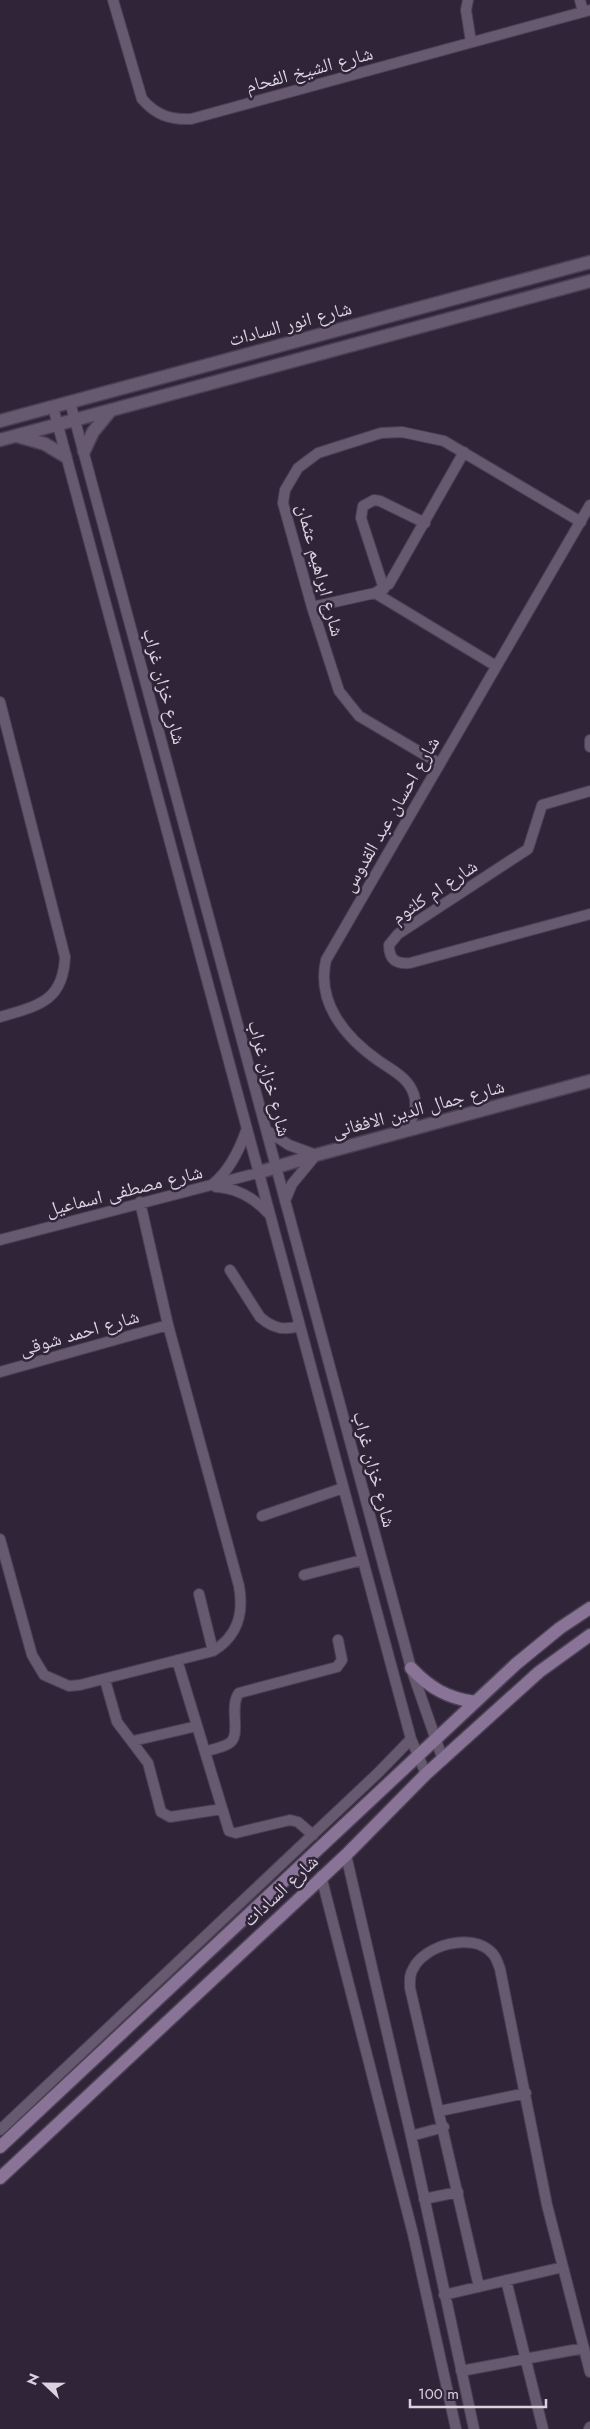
<svg xmlns="http://www.w3.org/2000/svg" width="590" height="2429" font-family="Jost,'Noto Naskh Arabic',sans-serif">
<rect width="100%" height="100%" fill="#302438"/>
<g fill="none" stroke-linecap="round" stroke-linejoin="round">
<g stroke="#4b4053" stroke-width="12">
<path id="minor" d="M113 0 142 99C156 115 170 120 191 119L590 10
M468 0 466 10 471 42
M580 0 583 12
M70 402 411 1668 443 1760
M53 407 411 1739 426 1774
M384 589 361 518 363 506 374 500 380 501 425 523
M375 593 496 666
M312 607 375 593 389 584 464 452
M0 702 65 957C63 1003 36 1006 0 1017
M590 740V747
M440 764 359 716 339 691 312 607 283 503 285 490 298 468 318 453 381 433 402 432 444 441 581 522
M590 791 542 805 528 849 398 934 389 945C389 960 396 964 410 963L590 914
M266 1130 289 1145 316 1155 292 1184 285 1201
M407 1131C412 1119 418 1108 414 1095 409 1078 392 1070 379 1061 346 1038 316 1003 326 960L590 505
M213 1184C230 1170 239 1151 246 1131
M216 1187C237 1188 254 1198 268 1213
M0 1240 257 1173
M230 1270 260 1317C272 1328 284 1331 299 1326
M0 1372 168 1325
M262 1516 343 1488
M0 1539 32 1655 44 1675 69 1686 80 1685 213 1651C238 1636 244 1614 239 1586L168 1325 140 1202
M304 1575 362 1560
M199 1594 213 1651
M177 1660 229 1831 236 1833 290 1820 298 1822 313 1835
M105 1680 117 1722 148 1763 161 1812 170 1817 222 1809
M133 1741 197 1726
M205 1752C212 1749 221 1748 228 1744 243 1737 228 1707 239 1693L337 1667 342 1660 338 1640
M346 1855 411 2136 474 2429
M321 1876 413 2234 456 2429
M440 2111 526 2093
M0 2130 379 1772 411 1739
M411 2136 444 2127
M424 2199 458 2192
M506 2280 543 2429
M479 2287 410 1988C410 1981 409 1975 413 1969 424 1945 472 1932 491 1952 496 1956 498 1963 500 1969L547 2205 590 2372
M444 2295 563 2267
M461 2371 584 2348
M589 2429 590 2427"/>
</g>
<g stroke="#4b4053" stroke-width="15">
<path id="tertiary" d="M0 421 590 262
M17 436 45 444 65 456
M0 440 590 281
M84 451 93 432 111 410
M257 1173 316 1155 590 1081"/>
</g>
<g stroke="#4b4053" stroke-width="15">
<path id="secondary" d="M411 1668C430 1688 447 1698 475 1702
M0 2147 516 1664 560 1628 590 1608
M0 2178 346 1855 426 1774 539 1672 590 1635"/>
</g>
<use href="#minor" stroke="#67596f" stroke-width="10"/>
<use href="#tertiary" stroke="#67596f" stroke-width="12"/>
<use href="#secondary" stroke="#897396" stroke-width="12"/>
</g>
<g text-anchor="middle" stroke-width="5" stroke-linejoin="round" paint-order="stroke">
<g font-size="19" fill="#dad2df" stroke="#302438">
<text transform="translate(309 69) rotate(-15)" y="7">شارع الشيخ الفحام</text>
<text transform="translate(290 323) rotate(-15)" y="7">شارع انور السادات</text>
<text transform="translate(321 570) rotate(75)" y="7">شارع ابراهيم عثمان</text>
<text transform="translate(165 686) rotate(75)" y="7">شارع خزان غراب</text>
<text transform="translate(390 814) rotate(-60)" y="7">شارع احسان عبد القدوس</text>
<text transform="translate(434 891) rotate(-34)" y="7">شارع ام كلثوم</text>
<text transform="translate(270 1078) rotate(75)" y="7">شارع خزان غراب</text>
<text transform="translate(418 1108) rotate(-15)" y="7">شارع جمال الدين الافغانى</text>
<text transform="translate(124 1190) rotate(-14)" y="7">شارع مصطفى اسماعيل</text>
<text transform="translate(79 1332) rotate(-16)" y="7">شارع احمد شوقى</text>
<text transform="translate(375 1469) rotate(75)" y="7">شارع خزان غراب</text>
<text transform="translate(280 1890) rotate(-43)" y="7">شارع السادات</text>
</g>
</g>
<g transform="translate(45 2384) rotate(292)" stroke="#302438" stroke-width="4" paint-order="stroke">
<path d="M0-4L9 19L0 12L-9 19Z" fill="#dad2df"/>
<text y="-8" font-size="14" font-weight="bold" text-anchor="middle" fill="#dad2df">N</text>
</g>
<path d="M410 2399v8h136v-8" fill="none" stroke="#dad2df" stroke-width="2.5"/>
<text x="418" y="2399" font-size="15" fill="#dad2df" stroke="#302438" stroke-width="4" paint-order="stroke">100 m</text>
</svg>
